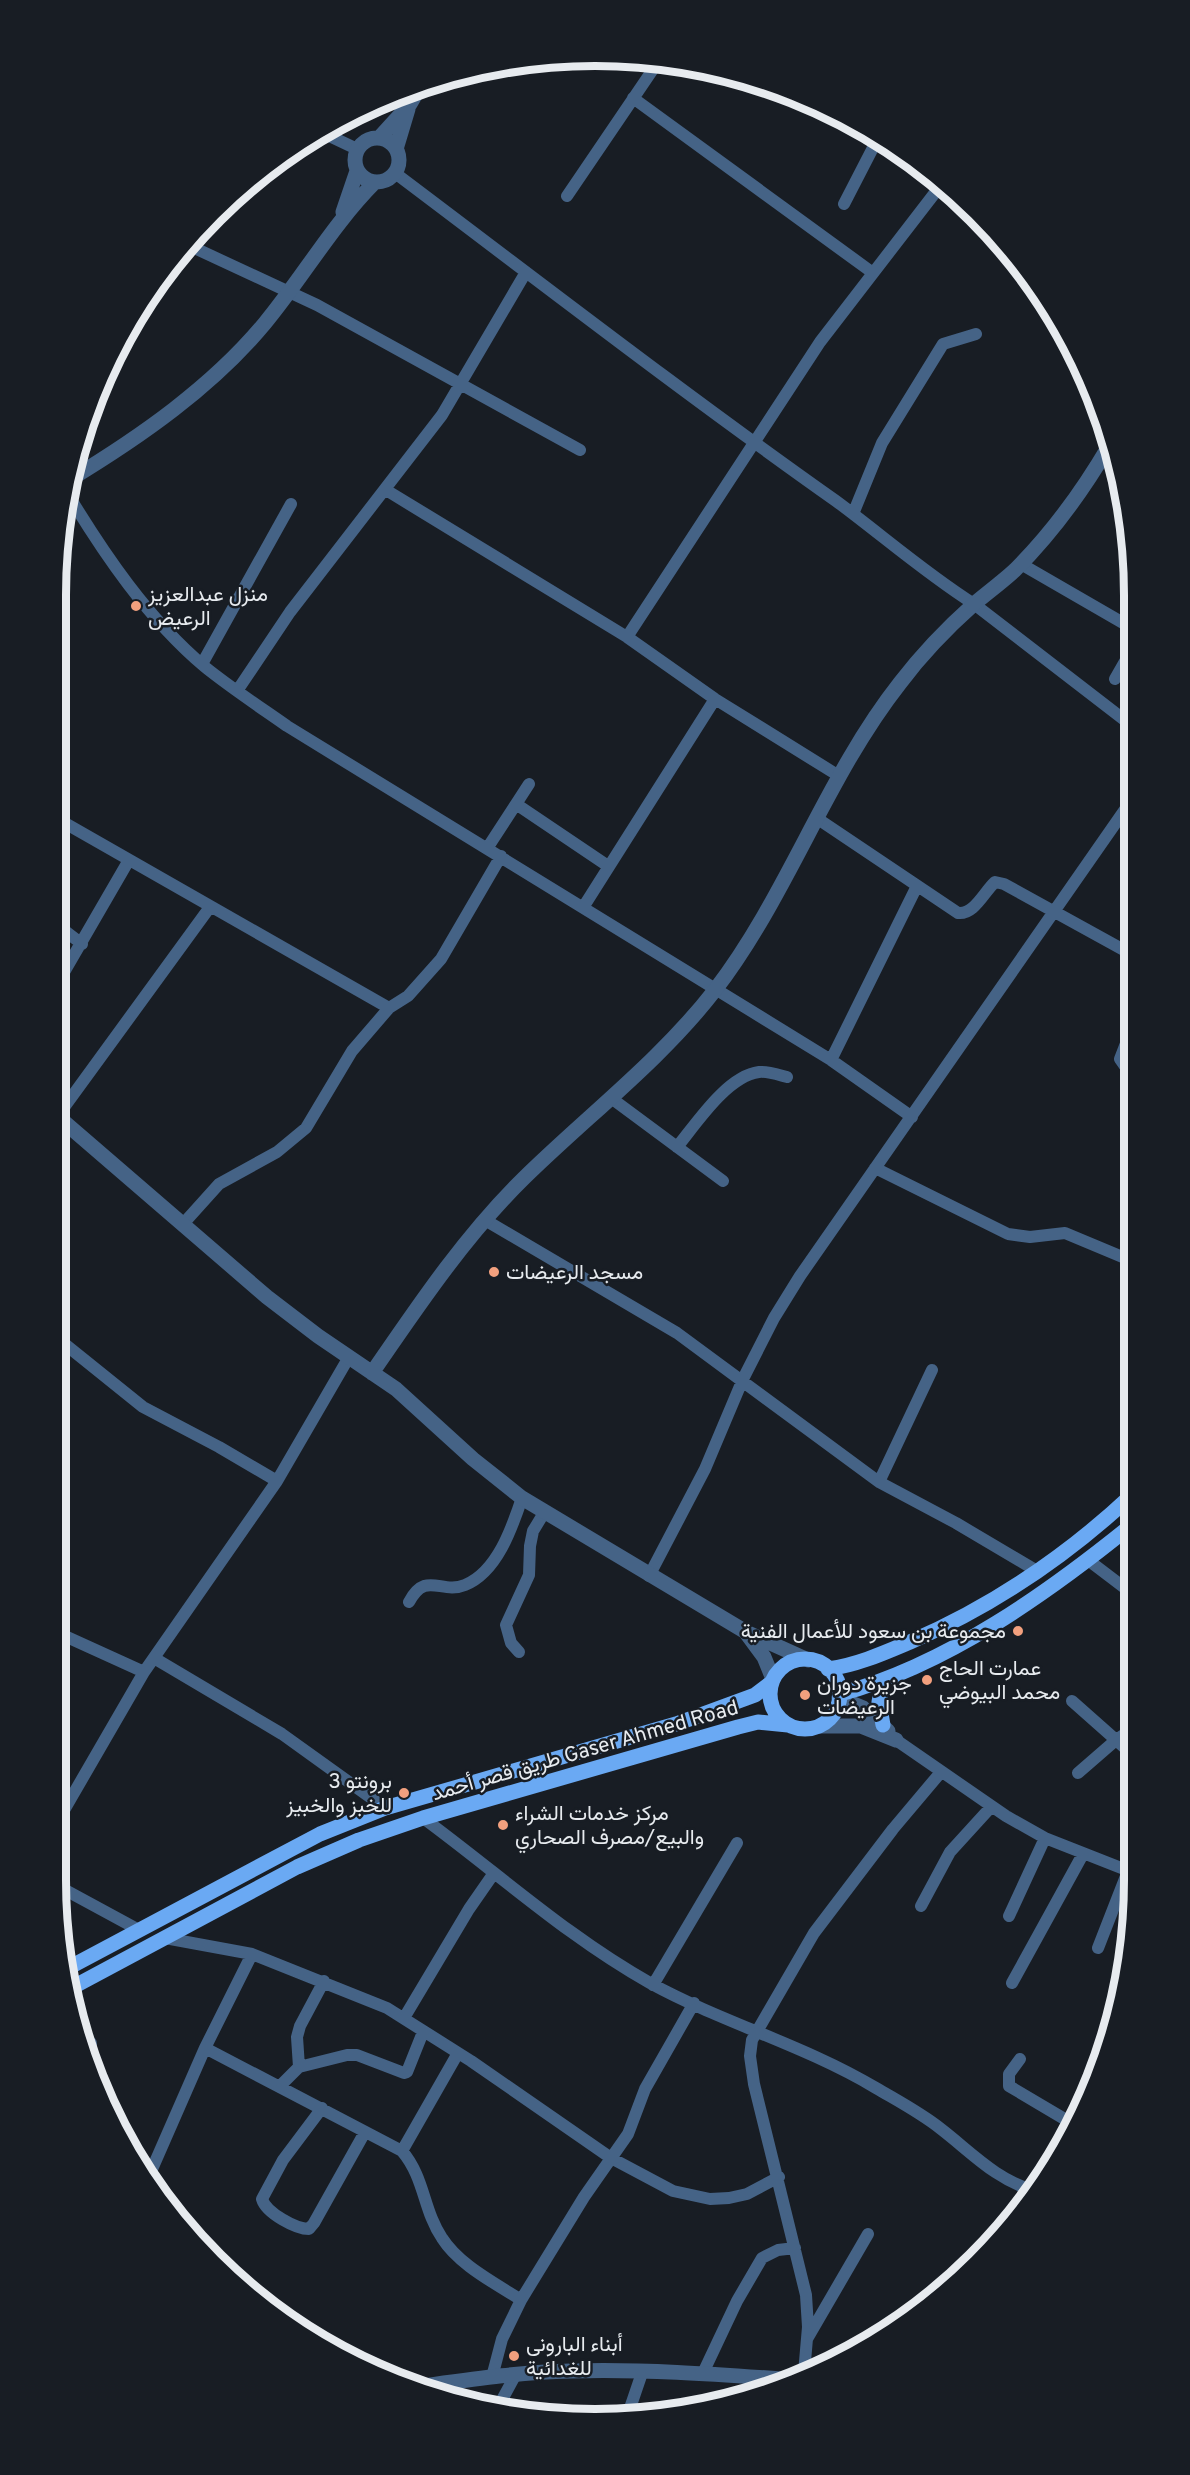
<svg xmlns="http://www.w3.org/2000/svg" width="1190" height="2475" font-family="Overpass,Vazirmatn,sans-serif">
<rect width="100%" height="100%" fill="#181d24"/>
<g fill="none" stroke-linecap="round" stroke-linejoin="round">
<path stroke="#456386" stroke-width="12" d="M539 64 541 61
M398 94 412 100
M633 98 873 273
M321 132 357 149
M395 173C541 283 686 395 836 501 882 535 925 573 974 604L1131 725
M567 196 658 62
M844 204 877 140
M188 245 317 305 580 450
M386 490 627 637 715 699 839 776
M66 491C104 554 148 619 205 667 231 688 260 707 287 726L831 1060 912 1117
M853 514 882 443 943 344 976 334
M1021 564 1130 627
M627 637 820 342 941 185
M202 664 291 504
M1115 679 1127 658 1130 646
M237 691 290 612 442 415 526 272
M516 804 529 784
M56 818 389 1008
M818 819 958 913C974 915 984 892 995 882L1004 884 1131 954
M488 847 516 804 608 866
M584 906 715 699
M56 924 82 944
M56 986 129 860
M1132 1028 1120 1059 1132 1076
M831 1060 917 886
M611 1098 723 1181
M57 1117 210 907
M677 1147C696 1124 727 1076 759 1072 767 1071 779 1075 787 1077
M875 1168 1008 1234 1030 1237 1065 1233 1132 1261
M485 1220 677 1333 879 1482 956 1523 1037 1571
M183 1224 219 1184 277 1152 306 1128 352 1051 389 1008 408 996 441 959 501 856
M56 1337 143 1407 219 1447 277 1481
M879 1482 932 1370
M1088 1560 1134 1595
M649 1576 705 1469 743 1379 774 1318 800 1276 1131 801
M409 1602C426 1570 441 1595 465 1585 497 1572 512 1528 522 1498
M56 1632 144 1672
M519 1652 511 1643 506 1625 529 1575 530 1546 533 1531 544 1513
M154 1658 282 1734 385 1808
M1072 1701 1116 1740 1078 1773
M1134 1728 1116 1740 1134 1756
M896 1740 1006 1816 1045 1838 1134 1873
M423 1818C499 1874 568 1937 650 1983 723 2023 804 2045 876 2088 898 2101 921 2113 941 2129 971 2152 996 2180 1035 2191
M56 1824 144 1672 277 1481 349 1357
M56 1885 139 1930
M921 1906 950 1852 991 1807
M1009 1916 1045 1838
M165 1938 252 1954 387 2008 471 2061 611 2158 673 2191 710 2199 729 2198 747 2194 779 2177
M1098 1948 1128 1871
M1012 1983 1083 1854
M653 1985 737 1843
M404 2018 469 1909 494 1873
M91 2043V2067
M205 2048 402 2151C425 2178 423 2210 442 2238 459 2265 495 2283 521 2300
M1020 2059 1009 2074V2086L1073 2124
M299 2067 297 2037 300 2026 324 1981
M281 2085 299 2067 347 2055H357L404 2073 407 2072 423 2032
M322 2108 283 2160 262 2199C266 2213 296 2229 309 2229L314 2223 365 2132
M402 2151 458 2053
M149 2176 205 2048 252 1954
M807 2339 868 2234
M703 2373 737 2301 762 2258 778 2250 795 2248
M804 2373 808 2327 806 2295 754 2084 750 2056 752 2040 814 1933 893 1829 941 1772
M492 2377 502 2339 521 2300 584 2197 628 2134 645 2089 694 2003
M497 2409 516 2374
M628 2414 642 2373"/>
<path stroke="#456386" stroke-width="15" d="M355 160a22 22 0 1 1 44 0a22 22 0 1 1-44 0Z
M379 138 410 104 420 87
M396 149 408 109
M343 212 357 171
M69 480C140 437 212 387 265 323 303 277 333 224 375 182
M56 1115 267 1297 318 1336 396 1389 473 1459 522 1498 746 1632 808 1660
M372 1373C418 1306 465 1236 523 1179 587 1116 660 1061 715 990 788 895 826 777 900 683 922 654 947 628 974 604 987 593 1002 582 1015 570 1053 532 1082 492 1109 446
M747 1634 764 1657 773 1679
M839 1698 863 1708 888 1731
M820 1726H861L896 1740
M416 2387C467 2380 519 2372 571 2371 641 2369 713 2374 782 2379"/>
<path stroke="#6aa9f3" stroke-width="15" d="M770 1694a35 35 0 1 1 70 0a35 35 0 1 1-70 0Z
M828 1669C857 1665 884 1653 910 1642 993 1606 1068 1555 1133 1494
M840 1694C947 1665 1048 1593 1133 1524
M883 1725 879 1702 883 1681
M70 1967 320 1834 385 1808 676 1724 755 1695 772 1682
M73 1987 297 1867 359 1840 423 1818 738 1727 758 1722 788 1725"/>
</g>
<g fill="#f2a07e" stroke="#181d24" stroke-width="2">
<circle cx="136" cy="606" r="6"/>
<circle cx="494" cy="1272" r="6"/>
<circle cx="1018" cy="1631" r="6"/>
<circle cx="927" cy="1680" r="6"/>
<circle cx="805" cy="1695" r="6"/>
<circle cx="404" cy="1793" r="6"/>
<circle cx="503" cy="1825" r="6"/>
<circle cx="514" cy="2356" r="6"/>
</g>
<g text-anchor="middle" stroke-width="5" stroke-linejoin="round" paint-order="stroke">
<g font-size="21" fill="#e7ebef" stroke="#181d24" text-anchor="start">
<text x="148" y="601">منزل عبدالعزيز<tspan x="148" dy="24">الرعيض</tspan></text>
<text x="506" y="1279">مسجد الرعيضات</text>
<text x="1006" y="1638" text-anchor="end">مجموعة بن سعود للأعمال الفنية</text>
<text x="939" y="1675">عمارت الحاج<tspan x="939" dy="24">محمد البيوضي</tspan></text>
<text x="817" y="1690">جزيرة دوران<tspan x="817" dy="24">الرعيضات</tspan></text>
<text x="392" y="1788" text-anchor="end">برونتو 3<tspan x="392" dy="24">للخبز والخبيز</tspan></text>
<text x="515" y="1820">مركز خدمات الشراء<tspan x="515" dy="24">والبيع/مصرف الصحاري</tspan></text>
<text x="526" y="2351">أبناء البارونى<tspan x="526" dy="24">للغدائية</tspan></text>
</g>
<g font-size="21" fill="#e7ebef" stroke="#181d24">
<text transform="translate(585 1750) rotate(-16)" y="7">طريق قصر أحمد Gaser Ahmed Road</text>
</g>
</g>
<path d="M0 0H1190V2475H0ZM595 66H595A529 529 0 0 1 1124 595V1880A529 529 0 0 1 595 2409H595A529 529 0 0 1 66 1880V595A529 529 0 0 1 595 66Z" fill="#181d24" fill-rule="evenodd"/>
<path fill="none" stroke="#e7ebef" stroke-width="8" d="M595 66H595A529 529 0 0 1 1124 595V1880A529 529 0 0 1 595 2409H595A529 529 0 0 1 66 1880V595A529 529 0 0 1 595 66Z"/>
</svg>
